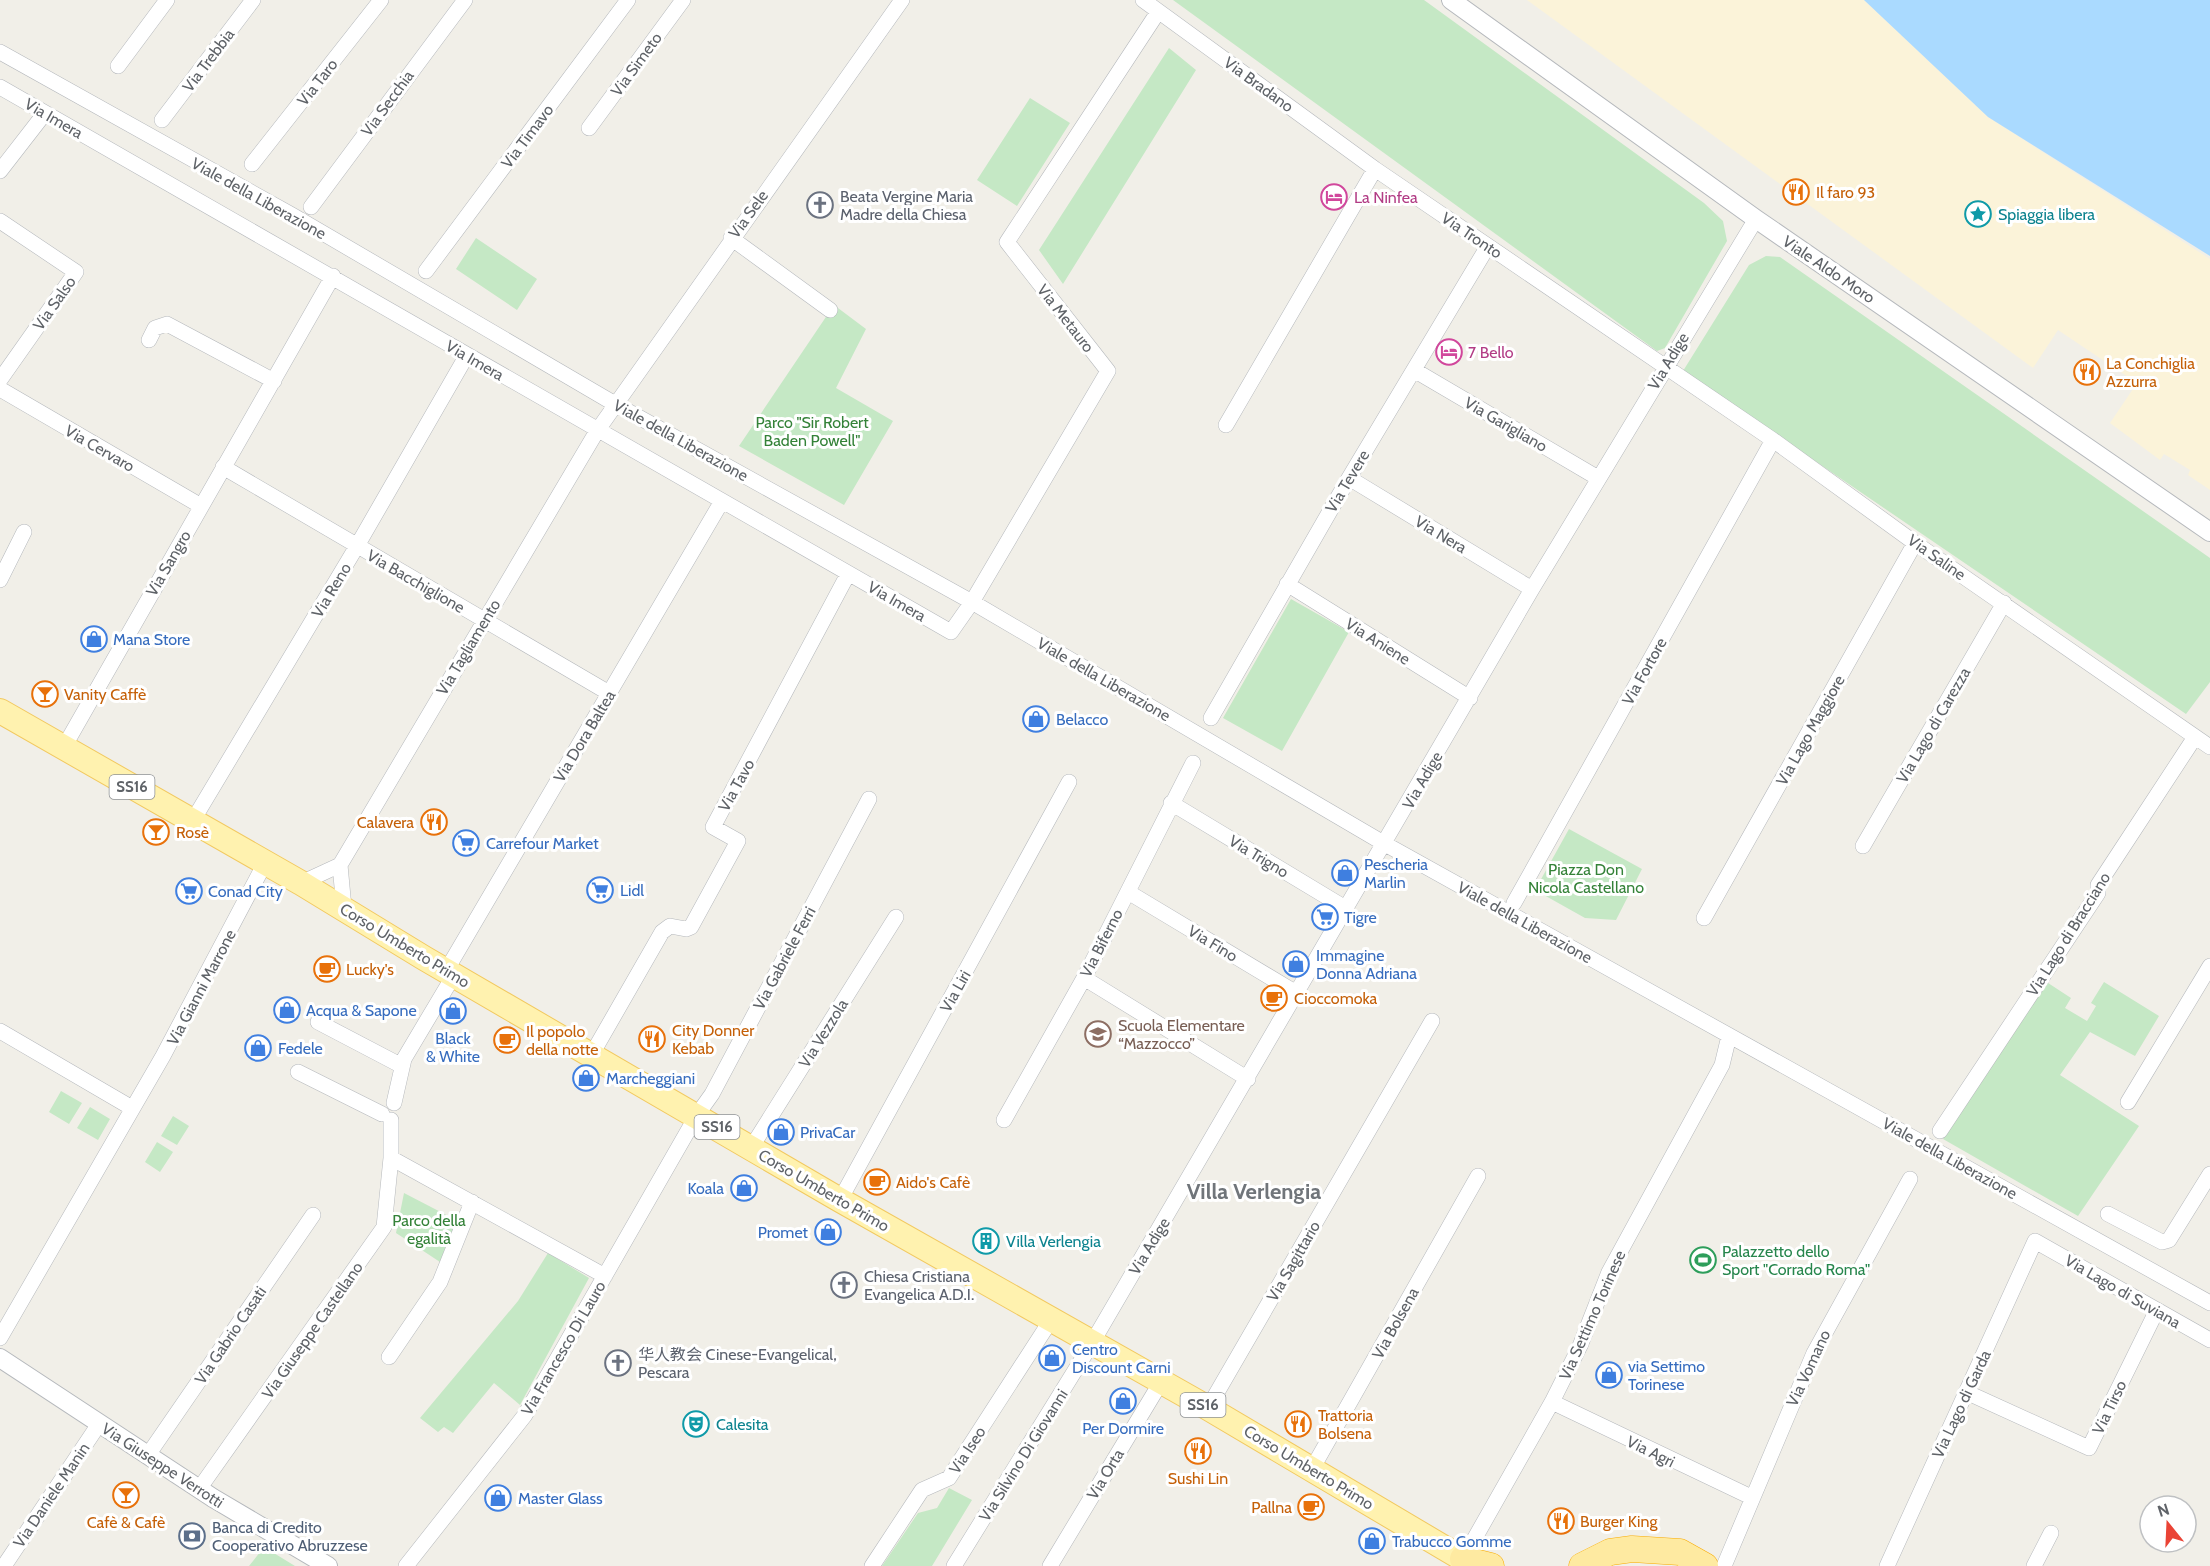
<svg xmlns="http://www.w3.org/2000/svg" width="2210" height="1566" font-family="Cabin,'Noto Sans SC',sans-serif">
<rect width="100%" height="100%" fill="#f1efe8"/>
<path fill="#c5e8c5" d="M1173 0H1424L1704 203 1723 221 1727 241 1665 348 1657 351Z
M1169 48 1196 70 1063 284 1039 250Z
M1030 98 1070 123 1017 206 977 180Z
M476 238 537 279 517 310 456 269Z
M1766 256 1780 257 2210 558V682L2186 714 1683 371 1749 265Z
M834 305 866 329 836 388 893 421 844 505 739 446Z
M1291 599 1349 632 1282 751 1223 718Z
M1569 829 1642 869 1616 920 1585 918 1535 890Z
M2045 981 2071 998 2065 1008 2087 1021 2096 1006 2091 1003 2104 982 2159 1016 2135 1056 2090 1032 2060 1075 2139 1126 2078 1216 1943 1139Z
M61 1091 82 1103 69 1124 49 1112Z
M90 1107 110 1119 98 1140 77 1128Z
M173 1116 189 1126 177 1145 161 1136Z
M157 1142 173 1152 160 1172 145 1162Z
M404 1193 458 1221 440 1262 396 1233Z
M548 1253 589 1278 520 1405 494 1383 453 1433 444 1427 438 1432 420 1418 518 1301Z
M949 1488 972 1500 932 1566H882L918 1513 937 1508Z
M264 1547 295 1566H249Z"/>
<path fill="#fbf3d9" d="M1527 0H1864L1988 117 2210 259V490L2188 475 2190 470 2164 454 2160 460 2110 423 2137 383 2058 330 2033 368Z"/>
<path fill="#aadaff" d="M1864 0H2210V256L1988 117Z"/>
<g fill="none" stroke-linecap="round" stroke-linejoin="round">
<g stroke="#b5b8bc" stroke-width="16">
<path id="minor" d="M1143 0 1375 169 1773 440 1915 543 2210 747
M0 52 292 215 615 404 972 602 1385 844 2210 1303
M118 66 167 0
M0 87 951 632 972 602 1108 371 1007 242 1158 12
M162 120 253 0
M589 128 683 0
M252 164 381 0
M0 171 45 113
M311 207 465 0
M0 221 76 272 0 380
M731 238 830 310
M426 271 628 0
M149 340 155 328 167 324 274 381
M1414 370 1598 478
M0 389 201 506
M1226 425 1375 169
M223 467 609 693
M1349 478 1532 589
M0 580 24 532
M1287 584 1470 698
M1211 718 1349 478 1488 246
M64 747 333 276
M1171 803 1347 909
M192 822 357 546 467 355
M1863 846 2004 603
M340 865 344 908
M301 883 340 865 597 431 902 0
M1128 892 1298 994
M1514 903 1773 440
M1704 918 1915 543
M446 971 722 501
M1084 978 1248 1079
M318 1022 402 1066
M0 1031 132 1108
M592 1054 662 932 670 926 686 929 691 927 738 841 713 827 848 574
M298 1072 382 1114
M2128 1102 2210 966
M394 1103 404 1059 454 975
M1004 1120 1084 978 1193 763
M1940 1131 2098 893V885L2195 737
M751 1148 896 917
M391 1158 605 1276
M840 1200 1069 782
M2108 1214 2162 1242 2169 1240 2210 1174
M0 1338 163 1056 265 863
M389 1357 440 1282 472 1202
M1966 1392 2089 1448 2157 1310
M1552 1402 1751 1497
M1208 1408 1432 1021
M148 1455 313 1215
M1312 1469 1478 1176
M199 1489 384 1227 391 1158V1120
M1463 1559 1552 1402 1580 1346 1609 1272 1722 1065 1729 1036
M4 1566 99 1424
M406 1566 525 1415 697 1115 712 1094 869 799
M872 1566 922 1490 949 1478 1051 1320
M954 1566 1092 1343 1532 589 1756 219
M1050 1566 1161 1382
M1724 1566 1814 1353 1910 1179
M1887 1566 2035 1241 2210 1340
M2034 1566 2051 1533"/>
</g>
<g stroke="#b5b8bc" stroke-width="20">
<path id="tertiary" d="M1451 0 1756 219 2210 532
M0 1358 213 1498 328 1566"/>
</g>
<g stroke="#f2c960" stroke-width="26">
<path id="primary" d="M0 711 301 883 424 958 840 1200 1208 1408 1463 1559"/>
</g>
<g stroke="#f9ab00" stroke-width="27">
<path id="trunk" d="M1463 1559 1491 1566
M1582 1566 1610 1552 1632 1549 1680 1552 1705 1566"/>
</g>
<use href="#minor" stroke="#fff" stroke-width="15"/>
<use href="#tertiary" stroke="#fff" stroke-width="18"/>
<use href="#primary" stroke="#fff2af" stroke-width="24"/>
<use href="#trunk" stroke="#feeaa1" stroke-width="26"/>
</g>
<defs>
<g id="restaurant-ring" transform="scale(1.35)"><circle r="9.5" fill="#fff" stroke="#e8710a" stroke-width="1.5"/><path d="M-5-6h1v4h1v-4h1v4h1v-4h1v5L-1.5 .5V6h-2V.5L-5-1ZM5-6V6H3V1.5H1.5Q1.5-4 5-6Z" fill="#e8710a"/></g>
<g id="hotel-ring" transform="scale(1.35)"><circle r="9.5" fill="#fff" stroke="#d1479c" stroke-width="1.5"/><path d="M-6-4.5h1.5V1H6V5H4.5V3h-9V5H-6ZM-4 0a1.8 1.8 0 1 1 3.6 0ZM.5 0V-2.5h3Q6-2.5 6 0Z" fill="#d1479c"/></g>
<g id="church-ring" transform="scale(1.35)"><circle r="9.5" fill="#fff" stroke="#6b7280" stroke-width="1.5"/><path d="M-1.2-6h2.4v3.5h3.3v2.4h-3.3V6h-2.4V-.1h-3.3v-2.4h3.3Z" fill="#6b7280"/></g>
<g id="sight-ring" transform="scale(1.35)"><circle r="9.5" fill="#fff" stroke="#0f9aa8" stroke-width="1.5"/><path d="M0-6L1.8-2.2L6-1.7L2.9 1.2L3.7 5.4L0 3.3L-3.7 5.4L-2.9 1.2L-6-1.7L-1.8-2.2Z" fill="#0f9aa8"/></g>
<g id="shop-ring" transform="scale(1.35)"><circle r="9.5" fill="#fff" stroke="#3f7fe0" stroke-width="1.5"/><path d="M-5-2.5h2.3a2.7 3.5 0 0 1 5.4 0H5L5.5 6h-11ZM-1.5-2.5h3a1.5 2.3 0 0 0-3 0Z" fill="#3f7fe0"/></g>
<g id="bar-ring" transform="scale(1.35)"><circle r="9.5" fill="#fff" stroke="#e8710a" stroke-width="1.5"/><path d="M-6-5H6L.8 .8V4.5H3.5V6h-7V4.5H-.8V.8Z" fill="#e8710a"/></g>
<g id="supermarket-ring" transform="scale(1.35)"><circle r="9.5" fill="#fff" stroke="#3f7fe0" stroke-width="1.5"/><path d="M-6-5.5h2.5l.6 2H6L4.5 2H-2.5L-4.4-4H-6ZM-1.5 3.2a1.3 1.3 0 1 0 .1 0ZM3 3.2a1.3 1.3 0 1 0 .1 0Z" fill="#3f7fe0"/></g>
<g id="cafe-ring" transform="scale(1.35)"><circle r="9.5" fill="#fff" stroke="#e8710a" stroke-width="1.5"/><path d="M-5.5-4.5H6V0H3Q3 3.5 0 3.5H-2.5Q-5.5 3.5-5.5 0ZM3-3.2v2h1.7v-2ZM-6 4.5H4V6H-6Z" fill="#e8710a"/></g>
<g id="school-ring" transform="scale(1.35)"><circle r="9.5" fill="#fff" stroke="#8d6e63" stroke-width="1.5"/><path d="M0-5L7-2L0 1L-7-2ZM-4 1L0 2.5L4 1V4Q0 6-4 4Z" fill="#8d6e63"/></g>
<g id="building-ring" transform="scale(1.35)"><circle r="9.5" fill="#fff" stroke="#0f9aa8" stroke-width="1.5"/><path d="M-4-6H4V6H1V3H-1V6H-4ZM-2.5-4.3h1.7v1.8h-1.7ZM.8-4.3h1.7v1.8H.8ZM-2.5-1h1.7V.8h-1.7ZM.8-1h1.7V.8H.8Z" fill="#0f9aa8"/></g>
<g id="stadium-ring" transform="scale(1.35)"><circle r="9.5" fill="#fff" stroke="#2e9e5b" stroke-width="1.5"/><path d="M0-5a6.5 5 0 1 0 0 10a6.5 5 0 1 0 0-10ZM-3.5-1.8h7v3.6h-7Z" fill="#2e9e5b"/></g>
<g id="theatre-ring" transform="scale(1.35)"><circle r="9.5" fill="#fff" stroke="#0f9aa8" stroke-width="1.5"/><path d="M-5-5.5Q0-4 5-5.5V0Q5 5 0 6Q-5 5-5 0ZM-3.3-2.5H-1v1.5H-3.3ZM1-2.5H3.3v1.5H1ZM-2.8 1Q0 5.5 2.8 1Z" fill="#0f9aa8"/></g>
<g id="bank-ring" transform="scale(1.35)"><circle r="9.5" fill="#fff" stroke="#5c6f8a" stroke-width="1.5"/><path d="M-6-4H6V4H-6ZM0-2.3a2.3 2.3 0 1 0 0 4.6a2.3 2.3 0 1 0 0-4.6Z" fill="#5c6f8a"/></g>
</defs>
<g fill-rule="evenodd">
<use href="#restaurant-ring" x="1796" y="192"/>
<use href="#hotel-ring" x="1334" y="197"/>
<use href="#church-ring" x="820" y="205"/>
<use href="#sight-ring" x="1978" y="214"/>
<use href="#hotel-ring" x="1449" y="352"/>
<use href="#restaurant-ring" x="2087" y="372"/>
<use href="#shop-ring" x="94" y="639"/>
<use href="#bar-ring" x="45" y="694"/>
<use href="#shop-ring" x="1036" y="719"/>
<use href="#restaurant-ring" x="434" y="822"/>
<use href="#bar-ring" x="156" y="832"/>
<use href="#supermarket-ring" x="466" y="843"/>
<use href="#shop-ring" x="1345" y="873"/>
<use href="#supermarket-ring" x="600" y="890"/>
<use href="#supermarket-ring" x="189" y="891"/>
<use href="#supermarket-ring" x="1325" y="917"/>
<use href="#shop-ring" x="1296" y="964"/>
<use href="#cafe-ring" x="327" y="969"/>
<use href="#cafe-ring" x="1274" y="998"/>
<use href="#shop-ring" x="287" y="1010"/>
<use href="#shop-ring" x="453" y="1011"/>
<use href="#school-ring" x="1098" y="1034"/>
<use href="#restaurant-ring" x="652" y="1039"/>
<use href="#cafe-ring" x="507" y="1040"/>
<use href="#shop-ring" x="258" y="1048"/>
<use href="#shop-ring" x="586" y="1078"/>
<use href="#shop-ring" x="781" y="1132"/>
<use href="#cafe-ring" x="877" y="1182"/>
<use href="#shop-ring" x="744" y="1188"/>
<use href="#shop-ring" x="828" y="1232"/>
<use href="#building-ring" x="986" y="1241"/>
<use href="#stadium-ring" x="1703" y="1260"/>
<use href="#church-ring" x="844" y="1285"/>
<use href="#shop-ring" x="1052" y="1358"/>
<use href="#church-ring" x="618" y="1363"/>
<use href="#shop-ring" x="1609" y="1375"/>
<use href="#shop-ring" x="1123" y="1401"/>
<use href="#theatre-ring" x="696" y="1424"/>
<use href="#restaurant-ring" x="1298" y="1424"/>
<use href="#restaurant-ring" x="1198" y="1451"/>
<use href="#bar-ring" x="126" y="1495"/>
<use href="#shop-ring" x="498" y="1498"/>
<use href="#cafe-ring" x="1311" y="1507"/>
<use href="#restaurant-ring" x="1561" y="1521"/>
<use href="#bank-ring" x="192" y="1536"/>
<use href="#shop-ring" x="1372" y="1541"/>
</g>
<g text-anchor="middle" stroke-width="6" stroke-linejoin="round" paint-order="stroke">
<g fill="#fff" stroke="#8f9295" stroke-width="1.5">
<rect x="109.5" y="775" width="45" height="24" rx="4.5"/>
<rect x="694.5" y="1115" width="45" height="24" rx="4.5"/>
<rect x="1180.5" y="1393" width="45" height="24" rx="4.5"/>
</g>
<g font-size="15" font-weight="bold" fill="#5f6368">
<text x="132" y="792">SS16</text>
<text x="717" y="1132">SS16</text>
<text x="1203" y="1410">SS16</text>
</g>
<g font-size="16" fill="#5f6368" stroke="#fff">
<text transform="translate(208 60) rotate(-53)" y="6">Via Trebbia</text>
<text transform="translate(636 64) rotate(-54)" y="6">Via Simeto</text>
<text transform="translate(317 82) rotate(-52)" y="6">Via Taro</text>
<text transform="translate(1259 84) rotate(36)" y="6">Via Bradano</text>
<text transform="translate(387 103) rotate(-54)" y="6">Via Secchia</text>
<text transform="translate(54 118) rotate(30)" y="6">Via Imera</text>
<text transform="translate(527 136) rotate(-53)" y="6">Via Timavo</text>
<text transform="translate(259 198) rotate(29)" y="6">Viale della Liberazione</text>
<text transform="translate(748 214) rotate(-54)" y="6">Via Sele</text>
<text transform="translate(1472 235) rotate(34)" y="6">Via Tronto</text>
<text transform="translate(1829 269) rotate(34)" y="6">Viale Aldo Moro</text>
<text transform="translate(54 303) rotate(-55)" y="6">Via Salso</text>
<text transform="translate(1066 318) rotate(52)" y="6">Via Metauro</text>
<text transform="translate(475 360) rotate(30)" y="6">Via Imera</text>
<text transform="translate(1668 361) rotate(-59)" y="6">Via Adige</text>
<text transform="translate(1506 424) rotate(30)" y="6">Via Garigliano</text>
<text transform="translate(681 440) rotate(29)" y="6">Viale della Liberazione</text>
<text transform="translate(100 448) rotate(30)" y="6">Via Cervaro</text>
<text transform="translate(1347 481) rotate(-59)" y="6">Via Tevere</text>
<text transform="translate(1441 534) rotate(31)" y="6">Via Nera</text>
<text transform="translate(1937 557) rotate(35)" y="6">Via Saline</text>
<text transform="translate(168 563) rotate(-60)" y="6">Via Sangro</text>
<text transform="translate(416 581) rotate(30)" y="6">Via Bacchiglione</text>
<text transform="translate(331 590) rotate(-59)" y="6">Via Reno</text>
<text transform="translate(897 601) rotate(30)" y="6">Via Imera</text>
<text transform="translate(1378 641) rotate(32)" y="6">Via Aniene</text>
<text transform="translate(468 647) rotate(-59)" y="6">Via Tagliamento</text>
<text transform="translate(1644 671) rotate(-61)" y="6">Via Fortore</text>
<text transform="translate(1104 679) rotate(30)" y="6">Viale della Liberazione</text>
<text transform="translate(1933 725) rotate(-60)" y="6">Via Lago di Carezza</text>
<text transform="translate(1810 730) rotate(-61)" y="6">Via Lago Maggiore</text>
<text transform="translate(584 736) rotate(-59)" y="6">Via Dora Baltea</text>
<text transform="translate(1422 780) rotate(-60)" y="6">Via Adige</text>
<text transform="translate(736 785) rotate(-61)" y="6">Via Tavo</text>
<text transform="translate(1259 856) rotate(31)" y="6">Via Trigno</text>
<text transform="translate(1525 922) rotate(29)" y="6">Viale della Liberazione</text>
<text transform="translate(2068 934) rotate(-58)" y="6">Via Lago di Bracciano</text>
<text transform="translate(1101 943) rotate(-63)" y="6">Via Biferno</text>
<text transform="translate(1213 943) rotate(31)" y="6">Via Fino</text>
<text transform="translate(405 945) rotate(31)" y="6">Corso Umberto Primo</text>
<text transform="translate(784 958) rotate(-62)" y="6">Via Gabriele Ferri</text>
<text transform="translate(201 987) rotate(-62)" y="6">Via Gianni Marrone</text>
<text transform="translate(955 991) rotate(-61)" y="6">Via Liri</text>
<text transform="translate(823 1033) rotate(-58)" y="6">Via Vezzola</text>
<text transform="translate(1950 1158) rotate(29)" y="6">Viale della Liberazione</text>
<text transform="translate(824 1190) rotate(30)" y="6">Corso Umberto Primo</text>
<text transform="translate(1149 1246) rotate(-59)" y="6">Via Adige</text>
<text transform="translate(1293 1261) rotate(-60)" y="6">Via Sagittario</text>
<text transform="translate(2123 1291) rotate(30)" y="6">Via Lago di Suviana</text>
<text transform="translate(1592 1315) rotate(-66)" y="6">Via Settimo Torinese</text>
<text transform="translate(1395 1323) rotate(-61)" y="6">Via Bolsena</text>
<text transform="translate(312 1330) rotate(-55)" y="6">Via Giuseppe Castellano</text>
<text transform="translate(230 1335) rotate(-56)" y="6">Via Gabrio Casati</text>
<text transform="translate(563 1348) rotate(-60)" y="6">Via Francesco Di Lauro</text>
<text transform="translate(1808 1368) rotate(-65)" y="6">Via Vomano</text>
<text transform="translate(1961 1404) rotate(-65)" y="6">Via Lago di Garda</text>
<text transform="translate(2109 1407) rotate(-64)" y="6">Via Tirso</text>
<text transform="translate(967 1450) rotate(-57)" y="6">Via Iseo</text>
<text transform="translate(1651 1451) rotate(26)" y="6">Via Agri</text>
<text transform="translate(1023 1455) rotate(-58)" y="6">Via Silvino Di Giovanni</text>
<text transform="translate(163 1465) rotate(33)" y="6">Via Giuseppe Verrotti</text>
<text transform="translate(1309 1467) rotate(31)" y="6">Corso Umberto Primo</text>
<text transform="translate(1105 1474) rotate(-59)" y="6">Via Orta</text>
<text transform="translate(51 1495) rotate(-56)" y="6">Via Daniele Manin</text>
</g>
<g font-size="16" fill="#c56008" stroke="#fff" text-anchor="start">
<text x="1816" y="198">Il faro 93</text>
<text x="2106" y="369">La Conchiglia<tspan x="2106" dy="18">Azzurra</tspan></text>
<text x="64" y="700">Vanity Caffè</text>
<text x="414" y="828" text-anchor="end">Calavera</text>
<text x="176" y="838">Rosè</text>
<text x="346" y="975">Lucky's</text>
<text x="1294" y="1004">Cioccomoka</text>
<text x="672" y="1036">City Donner<tspan x="672" dy="18">Kebab</tspan></text>
<text x="526" y="1037">Il popolo<tspan x="526" dy="18">della notte</tspan></text>
<text x="896" y="1188">Aido's Cafè</text>
<text x="1318" y="1421">Trattoria<tspan x="1318" dy="18">Bolsena</tspan></text>
<text x="1198" y="1484" text-anchor="middle">Sushi Lin</text>
<text x="1292" y="1513" text-anchor="end">Pallna</text>
<text x="1580" y="1527">Burger King</text>
<text x="126" y="1528" text-anchor="middle">Cafè &amp; Cafè</text>
</g>
<g font-size="16" fill="#5b616d" stroke="#fff" text-anchor="start">
<text x="840" y="202">Beata Vergine Maria<tspan x="840" dy="18">Madre della Chiesa</tspan></text>
<text x="864" y="1282">Chiesa Cristiana<tspan x="864" dy="18">Evangelica A.D.I.</tspan></text>
<text x="638" y="1360">华人教会 Cinese-Evangelical,<tspan x="638" dy="18">Pescara</tspan></text>
</g>
<g font-size="16" fill="#b23c85" stroke="#fff" text-anchor="start">
<text x="1354" y="203">La Ninfea</text>
<text x="1468" y="358">7 Bello</text>
</g>
<g font-size="16" fill="#0d838f" stroke="#fff" text-anchor="start">
<text x="1998" y="220">Spiaggia libera</text>
<text x="1006" y="1247">Villa Verlengia</text>
<text x="716" y="1430">Calesita</text>
</g>
<g font-size="16" fill="#348238" stroke="#fff">
<text x="812" y="428">Parco "Sir Robert<tspan x="812" dy="18">Baden Powell"</tspan></text>
<text x="1586" y="875">Piazza Don<tspan x="1586" dy="18">Nicola Castellano</tspan></text>
<text x="429" y="1226">Parco della<tspan x="429" dy="18">egalità</tspan></text>
</g>
<g font-size="16" fill="#366cbe" stroke="#fff" text-anchor="start">
<text x="113" y="645">Mana Store</text>
<text x="1056" y="725">Belacco</text>
<text x="486" y="849">Carrefour Market</text>
<text x="1364" y="870">Pescheria<tspan x="1364" dy="18">Marlin</tspan></text>
<text x="620" y="896">Lidl</text>
<text x="208" y="897">Conad City</text>
<text x="1344" y="923">Tigre</text>
<text x="1316" y="961">Immagine<tspan x="1316" dy="18">Donna Adriana</tspan></text>
<text x="306" y="1016">Acqua &amp; Sapone</text>
<text x="453" y="1044" text-anchor="middle">Black<tspan x="453" dy="18">&amp; White</tspan></text>
<text x="278" y="1054">Fedele</text>
<text x="606" y="1084">Marcheggiani</text>
<text x="800" y="1138">PrivaCar</text>
<text x="724" y="1194" text-anchor="end">Koala</text>
<text x="808" y="1238" text-anchor="end">Promet</text>
<text x="1072" y="1355">Centro<tspan x="1072" dy="18">Discount Carni</tspan></text>
<text x="1628" y="1372">via Settimo<tspan x="1628" dy="18">Torinese</tspan></text>
<text x="1123" y="1434" text-anchor="middle">Per Dormire</text>
<text x="518" y="1504">Master Glass</text>
<text x="1392" y="1547">Trabucco Gomme</text>
</g>
<g font-size="16" fill="#785e54" stroke="#fff" text-anchor="start">
<text x="1118" y="1031">Scuola Elementare<tspan x="1118" dy="18">“Mazzocco”</tspan></text>
</g>
<g font-size="16" fill="#27864d" stroke="#fff" text-anchor="start">
<text x="1722" y="1257">Palazzetto dello<tspan x="1722" dy="18">Sport "Corrado Roma"</tspan></text>
</g>
<g font-size="16" fill="#4e5e75" stroke="#fff" text-anchor="start">
<text x="212" y="1533">Banca di Credito<tspan x="212" dy="18">Cooperativo Abruzzese</tspan></text>
</g>
<g font-size="22" font-weight="bold" fill="#70757a" stroke="#fff">
<text x="1254" y="1199">Villa Verlengia</text>
</g>
</g>
<g transform="translate(2168 1524) rotate(342)"><circle r="28" fill="#ffffff" stroke="#bfc1c3" stroke-width="1.5"/>
<path d="M0-4.5L10 22L0 15L-10 22Z" fill="#ea4335"/>
<text y="-9" font-size="16" font-weight="bold" text-anchor="middle" fill="#5f6368">N</text>
</g>
</svg>
